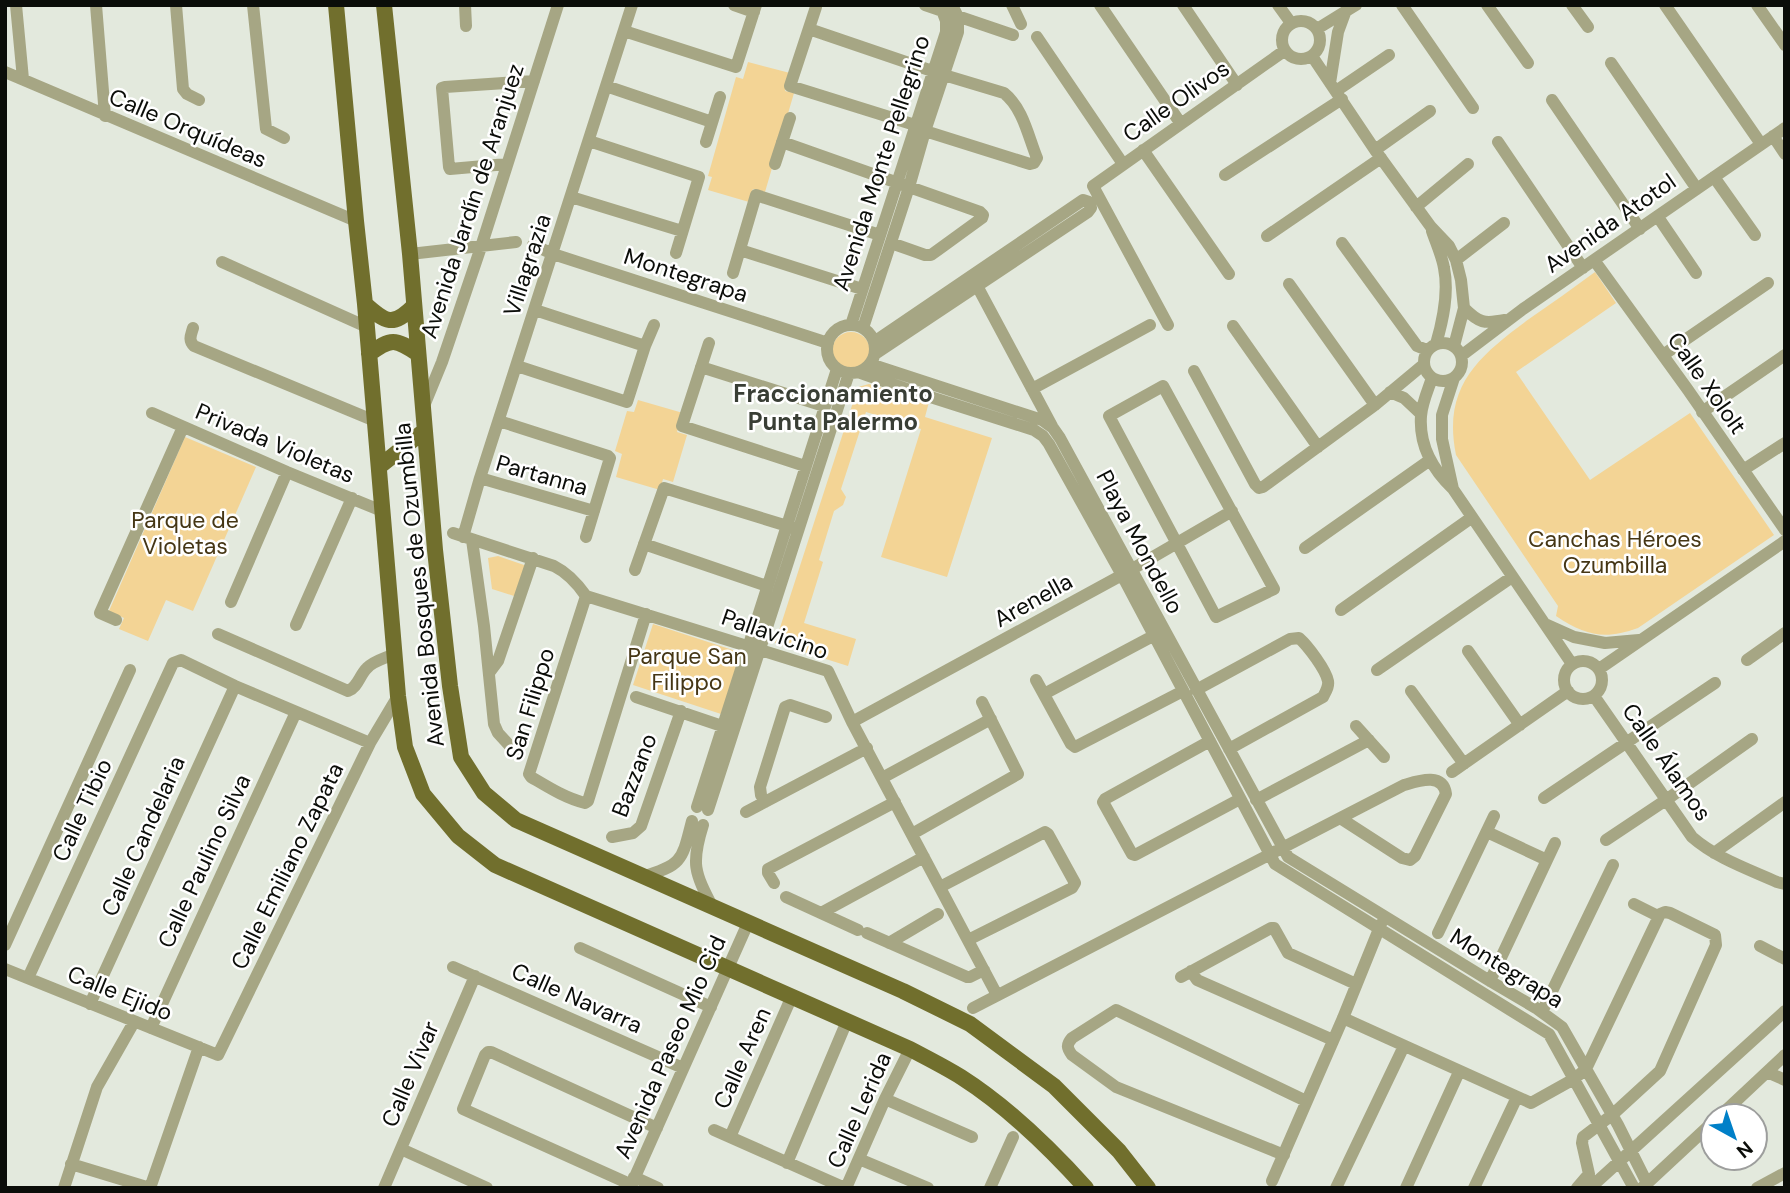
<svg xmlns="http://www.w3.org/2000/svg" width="1790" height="1193" font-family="'DM Sans',sans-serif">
<rect width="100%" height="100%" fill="#e3e9dd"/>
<path fill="#f3d495" d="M748 62 790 73 785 91 794 93 765 192 753 189 749 202 708 190 712 177 708 176 736 77 743 79Z
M1595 272 1616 303 1516 372 1590 480 1690 413 1774 535 1638 628C1605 640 1586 636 1556 616L1558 606 1456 455C1442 386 1479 356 1529 319 1551 304 1573 288 1595 272Z
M832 351a19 19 0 1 1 38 0a19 19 0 1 1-38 0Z
M869 384 929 402 925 417 992 438 947 577 881 557 921 429 866 412 841 489 846 497 843 505 834 511 819 560 823 562 804 623 856 639 848 666 775 643 858 387Z
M638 400 683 413 677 432 687 435 673 482 663 479 660 490 616 477 622 454 615 451 627 411 634 412Z
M185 437 256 467 193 611 166 600 148 641 119 629 124 618 109 611Z
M498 556 527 566 517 597 492 589 488 558Z
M653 624 742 653 721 714 633 685Z"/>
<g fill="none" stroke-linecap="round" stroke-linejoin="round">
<path stroke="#a6a684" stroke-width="12" d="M16 5 23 79
M96 5 105 116
M176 5 183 89 187 94 199 100
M253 5 266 129 284 138
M465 5 466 26
M734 5 754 12
M925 5 1013 35
M1012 5 1021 24
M1100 5 1181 124
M1183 5 1237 85
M1278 5 1291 23
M1402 5 1473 108
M1487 5 1528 63
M1572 5 1588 27
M1665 5 1761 144
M1757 5 1785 45
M816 7 790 86 915 125
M1282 40a19 19 0 1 1 38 0a19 19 0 1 1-38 0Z
M809 29 944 75 1004 93C1023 108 1028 136 1037 158L1034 163 1030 164 925 131
M1317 29 1356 5
M624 31 736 67 756 5
M1037 37 1123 164
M1312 56 1375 150 1431 227 1449 246 1456 260 1461 280 1464 308 1454 346
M1611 63 1697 189
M5 72 356 221
M1330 83 1338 32 1345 13
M606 86 712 122
M1336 91 1389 55
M1552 100 1640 229
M1773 136 1785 154
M589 141 699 177 676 253
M706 142 720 97
M782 142 980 212 983 215 982 218 931 255H925L891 243
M1498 142 1583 268
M1143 150 1229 274
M1375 150 1430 111
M507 164 450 169 449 167 442 88 445 87 534 81
M775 164 790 118
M1225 175 1342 99
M1714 177 1755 235
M571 197 682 231
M1416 207 1468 164
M1658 217 1696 273
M1432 231C1436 243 1442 256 1444 268 1449 293 1443 320 1436 344
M1267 236 1381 158
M1342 243 1417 346 1427 350
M533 245 553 254 828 343
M740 250 862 289
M410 254 516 242
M1456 260 1504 223
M1594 260 1688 390 1785 530
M222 262 367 327
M733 273 756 195 880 235
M975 282 1052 426
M1289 284 1375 405
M1464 308C1479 323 1484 324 1505 320
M535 310 645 346
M851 325 946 32V21L940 5
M1168 325 1093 186 1284 51
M827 349a24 24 0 1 1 48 0a24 24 0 1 1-48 0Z
M1233 326 1318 447
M193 328C191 335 188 340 194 346L375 421
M863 328 909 187 925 131 958 32V17L952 5
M874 342 1083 200 1089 202 1091 208 1088 212 875 354
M1424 362a19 19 0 1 1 38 0a19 19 0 1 1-38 0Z
M709 343 682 426 805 466
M1663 355 1768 283
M1461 356 1523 309 1785 128
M870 364 1042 420 1053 428 1060 438 1288 857 1490 981 1536 1008 1562 1027 1618 1125 1647 1183V1188
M517 366 627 402 645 346 654 325
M701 367 824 406
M1194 371 1255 484 1259 488 1263 487 1375 405 1423 365
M858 372 918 393 1034 430 1043 436 1049 444 1122 575 1275 864 1549 1034 1634 1188
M1432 378C1428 390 1422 403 1421 416 1419 445 1433 470 1453 489L1572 664
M1163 386 1274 589 1216 617 1109 416Z
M1032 389 1150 325
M1390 392 1404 398 1421 414
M424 406 442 362 481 247 558 5
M1702 412 1785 355
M152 413 287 472 382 511
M499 421 608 456 610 458 586 537
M1743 470 1785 443
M480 478 594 511
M1453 489 1442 439V415L1454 378
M453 533 554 566C568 573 577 583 586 596L828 671 852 722 997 995
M463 537 480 478 632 5
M472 540 484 626 494 724 498 733 509 745
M644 544 767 586
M1305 548 1430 460
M635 570 664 488 794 528
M586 596 529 774 531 777C548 787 565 798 585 803L588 801 646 614
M231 602 287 472
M1341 610 1471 518
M116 620 100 613 183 427
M1545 624 1574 637 1605 643 1639 640
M296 625 352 498
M218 634 348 691C358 687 359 676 367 668 373 661 386 658 394 654
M1468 651 1520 725
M1747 660 1785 633
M1564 680a19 19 0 1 1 38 0a19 19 0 1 1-38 0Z
M1599 669 1785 541
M1377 670 1512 577
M489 673 498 661 533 558
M1036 680 1071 744 1075 747 1183 691
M1196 690 1290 639 1299 638C1308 646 1326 670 1328 681 1329 687 1326 691 1323 697L1229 749
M1411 691 1464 764
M1044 694 1153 636
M1594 696 1692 837C1716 858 1748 869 1777 882L1785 884
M636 697 722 726
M852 722 1122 575 1232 511
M1356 726 1384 757
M1210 741 1105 799 1103 802 1132 854 1135 855 1240 799
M1452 772 1568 691
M882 778 991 719
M1544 798 1715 683
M1256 800 1369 740
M765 802 761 795 760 787 785 707 790 705 826 717
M697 807 837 369
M708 810 849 373
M746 812 867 748
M703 825C691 863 694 872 713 908
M1487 832 1547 860
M912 834 1018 774 982 702
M612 837 633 833 641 826 681 711
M1606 840 1666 800 1752 739
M1714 853 1785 802
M642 877C683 865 682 860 692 821
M774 883 768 873V869L895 802
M940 887 1045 832 1048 834 1075 883 1072 888 968 940
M786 897 858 930
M1634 904 1658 916
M821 913 924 857
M867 933 967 977H970L984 970
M1438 933 1494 816
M889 943 938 914
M5 945 130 670
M1760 946 1785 959
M580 948 711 1007
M453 967 683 1068
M5 969 218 1055 370 743 398 696
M1191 971 1197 980 1333 1040
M1181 977 1271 928H1274L1288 953 1356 984
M28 978 173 663 181 660 235 686 370 743
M1490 981 1555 843
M90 1004 235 686
M973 1008 1404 785C1418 781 1443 772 1446 794L1415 856 1410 860 1402 858 1340 818
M1542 1012 1613 865
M1343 1018 1531 1103 1574 1079 1586 1069 1660 914 1665 912 1670 913 1715 935 1716 945 1660 1071 1612 1115 1583 1137 1582 1143 1589 1174 1577 1188
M151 1028 296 712
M1767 1072 1785 1080
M885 1099 972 1137
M1720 1116 1785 1055
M714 1130 845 1188
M730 1137 792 996
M401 1149 487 1188
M1284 1155 1116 1087 1072 1055C1067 1048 1066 1045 1072 1038L1116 1010 1306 1101
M859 1159 928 1188
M787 1163 847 1021
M71 1164 150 1188
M634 1177 658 1188
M1272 1181 1343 1018 1381 924
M632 1185 463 1109 485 1055 488 1052H491L657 1128
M64 1188 97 1087 134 1022
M150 1188 199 1047
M384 1188 475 976
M630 1188 748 923
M846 1188 885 1099 910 1049
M990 1188 1013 1137
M1336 1188 1404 1046
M1406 1188 1459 1072
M1474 1188 1517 1097
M1590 1188 1785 1011
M1642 1188 1713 1122
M1757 1188 1785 1173"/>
<path stroke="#716f2d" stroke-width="16" d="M336 5 356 221 365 304 398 696 405 747 423 794 458 836 495 865 910 1049C927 1058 945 1067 961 1077 1008 1107 1049 1147 1086 1188
M384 5 410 254 435 550 450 686 461 757 484 793 516 820 903 991 970 1024 1054 1086 1119 1151 1148 1188
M365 304C386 323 393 327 414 306
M369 354C391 338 395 338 418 354
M380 466 424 431"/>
</g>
<g text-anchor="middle" stroke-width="5" stroke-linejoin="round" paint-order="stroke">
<g font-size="23" fill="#0b0d09" stroke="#fff">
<text transform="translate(1176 101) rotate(-35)" y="8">Calle Olivos</text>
<text transform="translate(188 128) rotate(23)" y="8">Calle Orquídeas</text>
<text transform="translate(881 163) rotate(-72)" y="8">Avenida Monte Pellegrino</text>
<text transform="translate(472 201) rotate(-72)" y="8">Avenida Jardín de Aranjuez</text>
<text transform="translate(1610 223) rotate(-35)" y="8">Avenida Atotol</text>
<text transform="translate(527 265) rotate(-72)" y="8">Villagrazia</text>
<text transform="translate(686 275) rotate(18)" y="8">Montegrapa</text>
<text transform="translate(1707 383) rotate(55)" y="8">Calle Xololt</text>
<text transform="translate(275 443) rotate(23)" y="8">Privada Violetas</text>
<text transform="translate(542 475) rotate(16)" y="8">Partanna</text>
<text transform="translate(1140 542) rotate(62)" y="8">Playa Mondello</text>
<text transform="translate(419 585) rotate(-96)" y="8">Avenida Bosques de Ozumbilla</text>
<text transform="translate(1033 600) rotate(-29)" y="8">Arenella</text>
<text transform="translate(775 634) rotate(19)" y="8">Pallavicino</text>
<text transform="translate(530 704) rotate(-73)" y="8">San Filippo</text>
<text transform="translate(1667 762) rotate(55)" y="8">Calle Álamos</text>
<text transform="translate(634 775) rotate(-69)" y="8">Bazzano</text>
<text transform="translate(82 810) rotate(-65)" y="8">Calle Tibio</text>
<text transform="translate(143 836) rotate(-66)" y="8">Calle Candelaria</text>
<text transform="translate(204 861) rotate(-65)" y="8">Calle Paulino Silva</text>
<text transform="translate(287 866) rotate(-64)" y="8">Calle Emiliano Zapata</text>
<text transform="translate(1507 968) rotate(32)" y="8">Montegrapa</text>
<text transform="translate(120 993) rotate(22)" y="8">Calle Ejido</text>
<text transform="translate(577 998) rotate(24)" y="8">Calle Navarra</text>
<text transform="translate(670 1047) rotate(-66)" y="8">Avenida Paseo Mio Cid</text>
<text transform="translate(742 1058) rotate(-66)" y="8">Calle Aren</text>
<text transform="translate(410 1074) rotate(-67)" y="8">Calle Vivar</text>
<text transform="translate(859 1110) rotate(-66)" y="8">Calle Lerida</text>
</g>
<g font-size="23" fill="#453615" stroke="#fff">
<text x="185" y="528">Parque de<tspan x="185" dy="26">Violetas</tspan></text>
<text x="1615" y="547">Canchas Héroes<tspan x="1615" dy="26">Ozumbilla</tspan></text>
<text x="687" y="664">Parque San<tspan x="687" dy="26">Filippo</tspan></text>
</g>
<g font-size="24" font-weight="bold" fill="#393e35" stroke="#fff">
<text x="833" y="402">Fraccionamiento<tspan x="833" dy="28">Punta Palermo</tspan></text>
</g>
</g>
<rect width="1790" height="1193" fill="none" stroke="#0b0d09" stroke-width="14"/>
<g transform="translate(1734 1137) rotate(140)"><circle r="33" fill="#ffffff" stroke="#9d9e9d" stroke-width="2"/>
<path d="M0-5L12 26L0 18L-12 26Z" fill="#0080c8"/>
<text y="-10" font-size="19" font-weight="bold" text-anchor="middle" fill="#0b0d09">N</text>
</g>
</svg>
